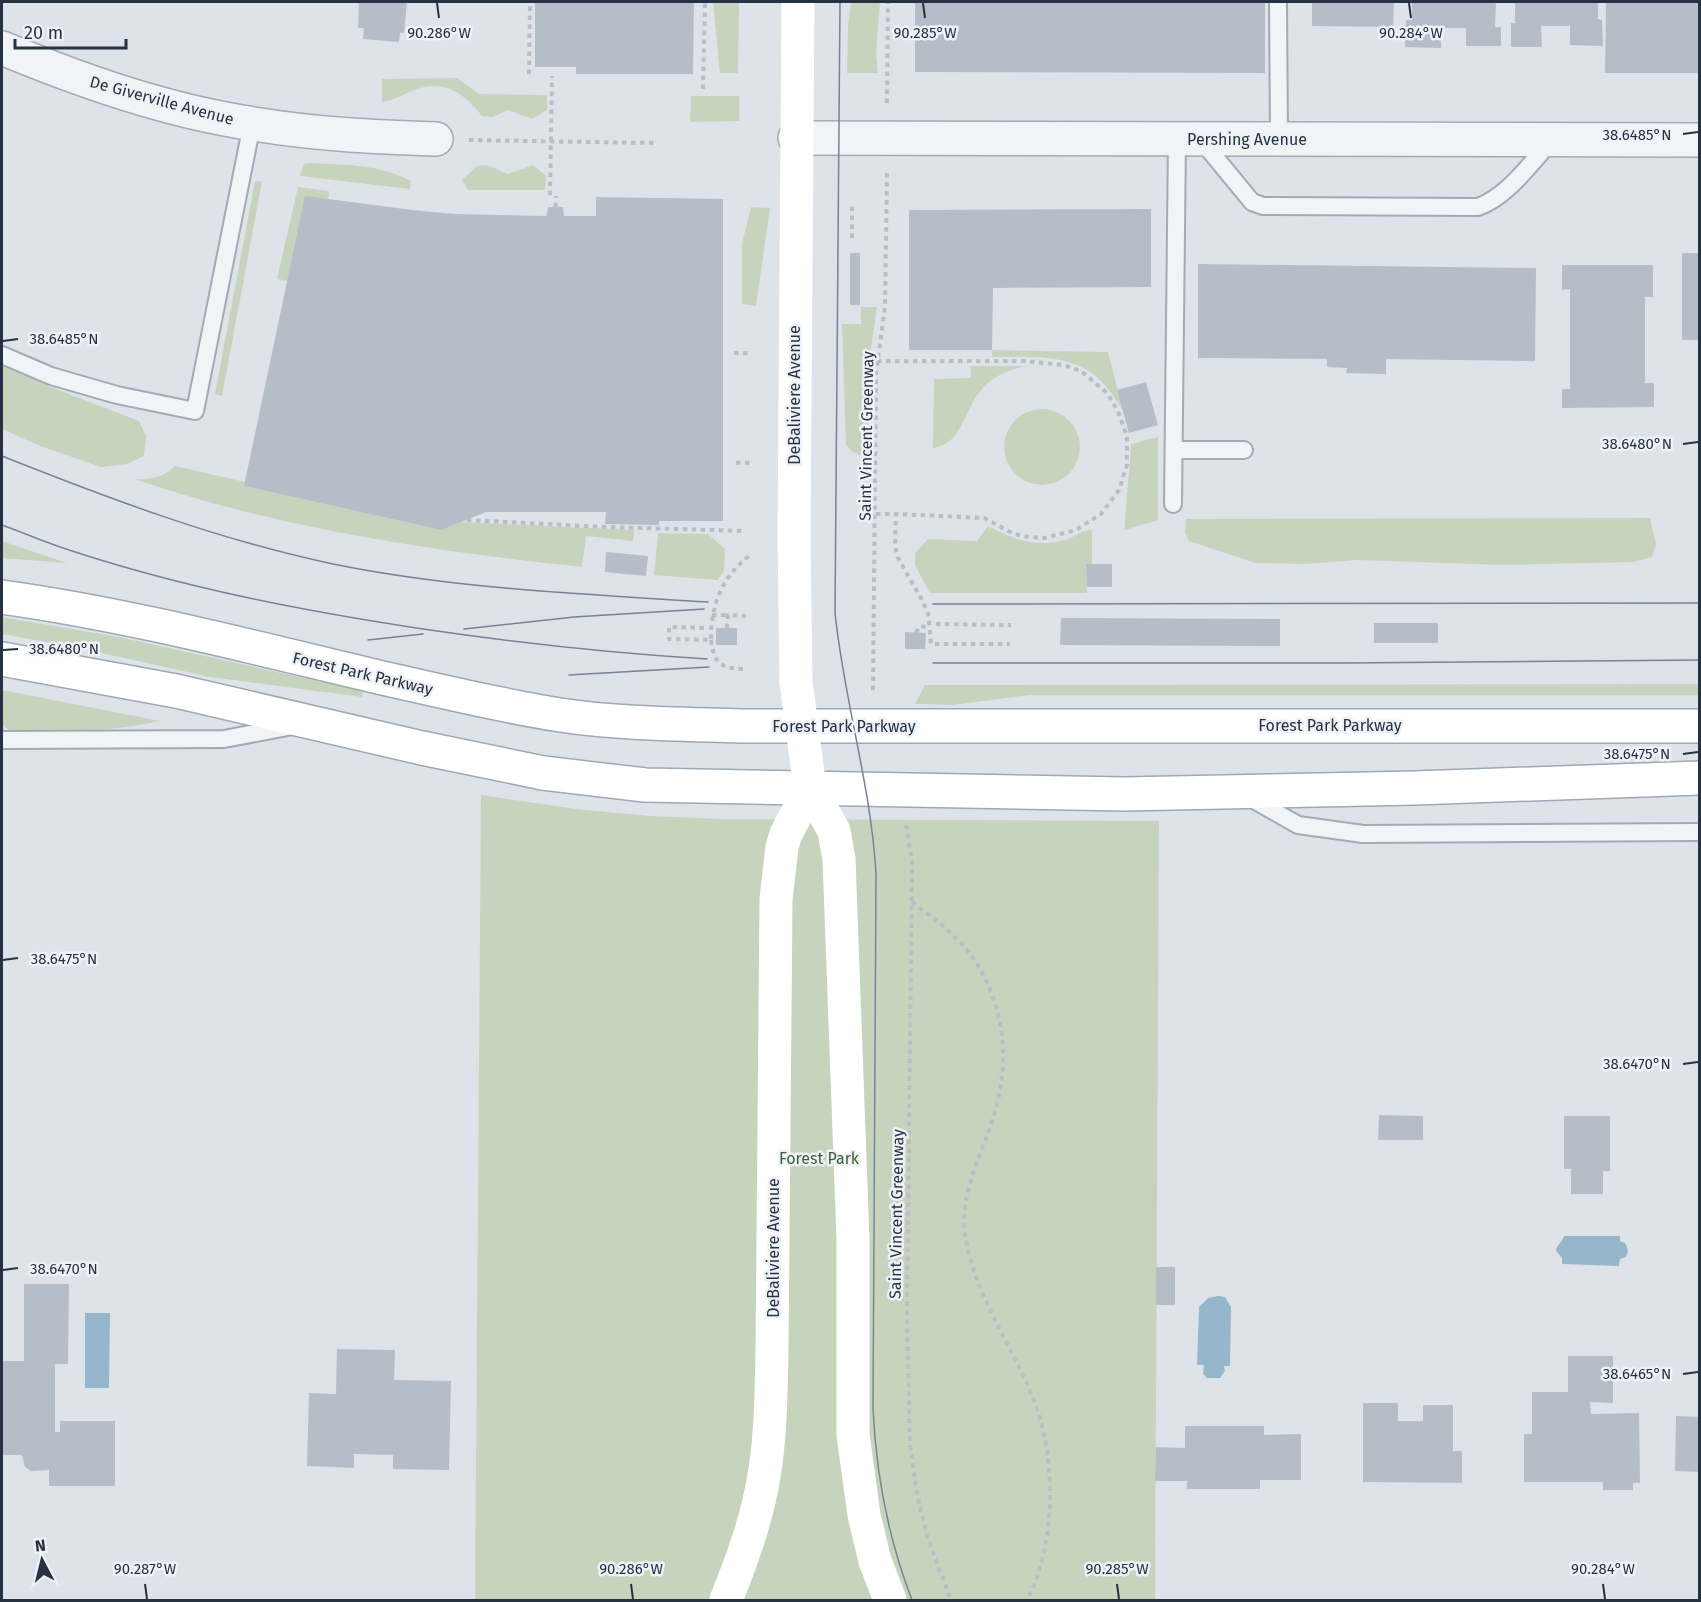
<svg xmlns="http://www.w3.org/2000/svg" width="1701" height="1602" font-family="'Fira Sans',sans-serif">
<rect width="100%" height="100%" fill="#dee3e9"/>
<path fill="#c6d4be" d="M713 2H739L738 73H720Z
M851 2H880L876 53 878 73H847L848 26Z
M457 78 479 94 547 95V110L532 119 508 110 493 117 482 116C466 95 445 79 417 89 405 93 396 100 382 102V79Z
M691 96H739V121L690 122Z
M310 163C346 165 379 164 411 181L410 189 300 176 304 164Z
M487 165 508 174 533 165 546 176 545 190H468L462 180 477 166Z
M255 181 262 182 259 198 222 396 215 394Z
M298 187 329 191 328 200 287 281 277 279Z
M751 207 770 208 756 306 742 304V244Z
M861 307H877L868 368 866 455C856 455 852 453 846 445L842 324H861Z
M992 350 1108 352 1123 411C1117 402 1111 392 1104 384 1075 352 1031 357 992 357Z
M2 366 51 387 139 421 146 436 144 456 127 464 101 467 40 446 2 429Z
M970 366H1027C1011 369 997 374 985 386 965 404 964 444 933 448L934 379 971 378Z
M1004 447a38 38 0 1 1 76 0a38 38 0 1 1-76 0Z
M1158 437V520L1125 530C1125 501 1130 473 1131 444Z
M175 466 245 482 244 486 441 530 460 522 634 530 633 541 586 536 582 567C430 551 278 528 134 479 151 480 162 478 175 466Z
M1650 518 1656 544 1652 557 1633 562 1503 565 1357 560 1305 564 1256 563 1189 541 1185 533 1186 519Z
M988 526C1012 539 1037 548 1065 540 1074 537 1083 530 1092 530V564H1086L1087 593H930L915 565V553L928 539 977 541Z
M658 533 708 534 725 549 724 570 718 580 654 575Z
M2 541 67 563 2 558Z
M2 617 119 637 363 691 362 697 210 677 74 647 2 634Z
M1699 684V695H1030L953 705 915 704 925 685Z
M2 690 160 721C110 733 60 730 9 730L2 724Z
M481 795 576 809 650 816 721 819 1159 821 1155 1600H475Z"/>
<path fill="#96b6cc" d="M1564 1236H1620V1241L1625 1243C1628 1248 1629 1252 1626 1257L1620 1259 1619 1266 1562 1264V1258L1556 1251C1557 1244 1562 1243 1564 1236Z
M1218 1296 1225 1297 1231 1307 1230 1366H1224L1225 1371 1220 1378H1207L1203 1374 1204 1365H1197L1199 1307 1208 1298Z
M85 1313H110L109 1388H85Z"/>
<path fill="#b5bdc6" d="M359 2H407L404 33H400L399 42 363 39 364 28H358Z
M535 2H694L693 74H576V67H535Z
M915 2H1265V73L915 72Z
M1312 2H1394L1393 27 1312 26Z
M1412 2H1496L1495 27H1501V46H1466V28H1441V48L1405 47 1406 20H1412Z
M1515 2H1598V19L1602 20 1603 46 1570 45V26H1541L1542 47H1511V23H1515Z
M1606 2H1700V73H1605Z
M305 196 412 210 454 214 546 216 547 215 548 207H563L564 216H596V197L723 199V521H659V525L605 524 606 512H486L441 530 244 486Z
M1151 209V287L993 288 992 350H909V210Z
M850 253H860V305H850Z
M1682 253H1700V340H1682Z
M1198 264 1536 268 1535 361 1386 359V374L1346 373 1347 368 1327 367V359L1198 358Z
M1562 265H1653V297H1645V383H1654V407L1562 408V389H1570V289L1562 290Z
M1146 382 1158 425 1129 433 1117 390Z
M606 552 648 556 646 576 605 572Z
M1086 564H1112V587H1087Z
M1061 618 1280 619V646L1060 645Z
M1374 623H1438V643H1374Z
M716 628H737V645H716Z
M905 632 926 633 925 649H905Z
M1379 1115 1423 1116V1140H1378Z
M1564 1116H1610V1171H1603V1194H1571V1169H1564Z
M1156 1267H1175V1305H1156Z
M24 1284H69L68 1364H55V1432H60V1421H115V1486H49V1470L31 1471 25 1467 22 1455H3V1361H24Z
M337 1349 395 1350 394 1380 451 1381 449 1470 393 1469V1455L354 1454V1468L307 1466 309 1393 336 1394Z
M1568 1356H1613V1403L1590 1402 1591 1414 1639 1413 1640 1483H1633V1490H1603V1482H1524V1434H1532V1392H1568Z
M1363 1403H1398V1421H1423V1405H1453V1451H1462V1483L1363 1482Z
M1676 1416 1700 1417V1472L1675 1471Z
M1185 1426H1264V1435L1301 1434V1480H1260V1489H1187V1481H1155L1156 1447 1185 1448Z"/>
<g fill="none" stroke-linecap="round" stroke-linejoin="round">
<g stroke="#a3aab3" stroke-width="20">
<path id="lane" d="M1278 2 1279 139
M1201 140 1252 202 1263 206 1478 207C1507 197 1530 164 1551 141
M2 355 51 376 117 395 195 411 252 124
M1174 450H1244
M1173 504 1177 139
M2 740 224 739 293 726
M1247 796 1298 825 1363 834 1700 832"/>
</g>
<g stroke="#a3aab3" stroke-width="36">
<path id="street" d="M2 48C82 81 167 111 254 124 314 134 375 137 436 139
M795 138 1700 140"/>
</g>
<g stroke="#9ca9b6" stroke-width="36">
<path id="primary" d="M2 597C132 615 259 649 387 679 445 692 502 706 560 715 620 724 681 724 741 726H1700
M2 659 176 691 422 748 543 773 645 785 1124 794 1415 788 1700 778"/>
</g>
<path stroke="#b8bec4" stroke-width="4" stroke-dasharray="4.5 4.5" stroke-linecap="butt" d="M529 74 530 2
M703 89 705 2
M887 103 888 2
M469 140 654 143
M550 195 552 76
M555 216 556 196
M852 238V202
M734 353H749
M877 361H1024L1064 365 1081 371 1107 393 1118 411 1127 437V465L1119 490 1101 514 1076 530 1044 538 1029 537 1014 534 984 518 896 514
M736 463H750
M876 514H896L895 546 898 558 922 600 928 613 931 644H1010
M467 520 606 527 745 531
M712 615H728
M936 624 1011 625
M704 628 669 627V639L711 640C711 605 721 578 749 556
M727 628 728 615 746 616
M916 633 919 627 930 626
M711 640C714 664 721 668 744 669
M873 690 876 374 885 307 887 173
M906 825 912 862 907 1317 910 1445 917 1494 927 1536 951 1600
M912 902C935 919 959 937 975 961 1009 1014 1010 1073 989 1130 977 1164 960 1198 965 1235 975 1295 1008 1339 1031 1393 1057 1454 1057 1542 1027 1600"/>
<use href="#lane" stroke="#f1f4f7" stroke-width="16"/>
<use href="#street" stroke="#f1f4f7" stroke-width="33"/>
<path stroke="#fff" stroke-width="33" d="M794 536 798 2
M796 682 810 788 834 831 839 859 853 1240V1435L864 1515 875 1561 890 1600
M726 1600C742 1560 757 1519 764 1476 771 1435 771 1393 772 1351L776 899 782 847 786 834 810 788"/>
<use href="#primary" stroke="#fff" stroke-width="33"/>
<path stroke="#768494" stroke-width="1.5" d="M840 2 835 613C844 701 871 785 876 874L873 1408C876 1475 888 1538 912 1600
M2 456C110 499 219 540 333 564 456 589 583 594 708 602
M2 525C24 533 47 543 69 550 184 588 304 611 423 629 518 643 611 653 707 659
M933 604 1700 603
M464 629 574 617 704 609
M368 640 423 634
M933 663H1343L1700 660
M569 675 709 667"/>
<path stroke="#fff" stroke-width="33" d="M794 536 796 682"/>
</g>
<path fill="none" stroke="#263241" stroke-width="2" d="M437 3 439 18M923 3 925 18M1409 3 1411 18M1683 134 1698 132M3 341 18 339M1683 444 1698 442M3 650 18 649M1683 754 1698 752M3 960 18 958M1683 1064 1698 1062M3 1270 18 1268M1683 1374 1698 1372M145 1584 147 1599M631 1584 633 1599M1117 1584 1119 1599M1603 1584 1605 1599"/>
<g text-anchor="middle" stroke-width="5" stroke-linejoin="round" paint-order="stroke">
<g font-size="16" fill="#263241" stroke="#eef2f6">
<text transform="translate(162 100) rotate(15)" y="6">De Giverville Avenue</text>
<text x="1247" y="145">Pershing Avenue</text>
<text transform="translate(794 395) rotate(-90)" y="6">DeBaliviere Avenue</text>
<text transform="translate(866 436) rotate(-89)" y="6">Saint Vincent Greenway</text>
<text transform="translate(363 673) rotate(13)" y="6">Forest Park Parkway</text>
<text x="1330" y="731">Forest Park Parkway</text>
<text x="844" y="732">Forest Park Parkway</text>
<text transform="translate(896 1214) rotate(-89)" y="6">Saint Vincent Greenway</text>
<text transform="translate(773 1248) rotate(-90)" y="6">DeBaliviere Avenue</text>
</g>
<g font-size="16" fill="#3f5e32" stroke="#eef2f6">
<text x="819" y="1164">Forest Park</text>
</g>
</g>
<g font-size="15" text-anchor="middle" fill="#263241" stroke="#eef2f6" stroke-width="5" stroke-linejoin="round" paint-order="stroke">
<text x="439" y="38">90.286°W</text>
<text x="925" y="38">90.285°W</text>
<text x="1411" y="38">90.284°W</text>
<text x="1637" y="140">38.6485°N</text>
<text x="64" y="344">38.6485°N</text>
<text x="1637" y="449">38.6480°N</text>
<text x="64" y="654">38.6480°N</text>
<text x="1637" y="759">38.6475°N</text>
<text x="64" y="964">38.6475°N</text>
<text x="1637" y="1069">38.6470°N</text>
<text x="64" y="1274">38.6470°N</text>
<text x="1637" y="1379">38.6465°N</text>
<text x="145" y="1574">90.287°W</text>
<text x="631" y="1574">90.286°W</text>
<text x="1117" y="1574">90.285°W</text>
<text x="1603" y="1574">90.284°W</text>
</g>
<rect width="1701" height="1602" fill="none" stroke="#263241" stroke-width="6"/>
<g transform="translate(42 1560) rotate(353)" stroke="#eef2f6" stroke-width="4.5" paint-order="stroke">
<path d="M0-4.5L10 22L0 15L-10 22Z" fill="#263241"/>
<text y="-9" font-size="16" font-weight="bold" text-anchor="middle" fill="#263241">N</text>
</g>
<path d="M15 39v9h111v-9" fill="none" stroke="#263241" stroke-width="3"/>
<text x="24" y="39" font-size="18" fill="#263241" stroke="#eef2f6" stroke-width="4.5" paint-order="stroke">20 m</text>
</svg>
